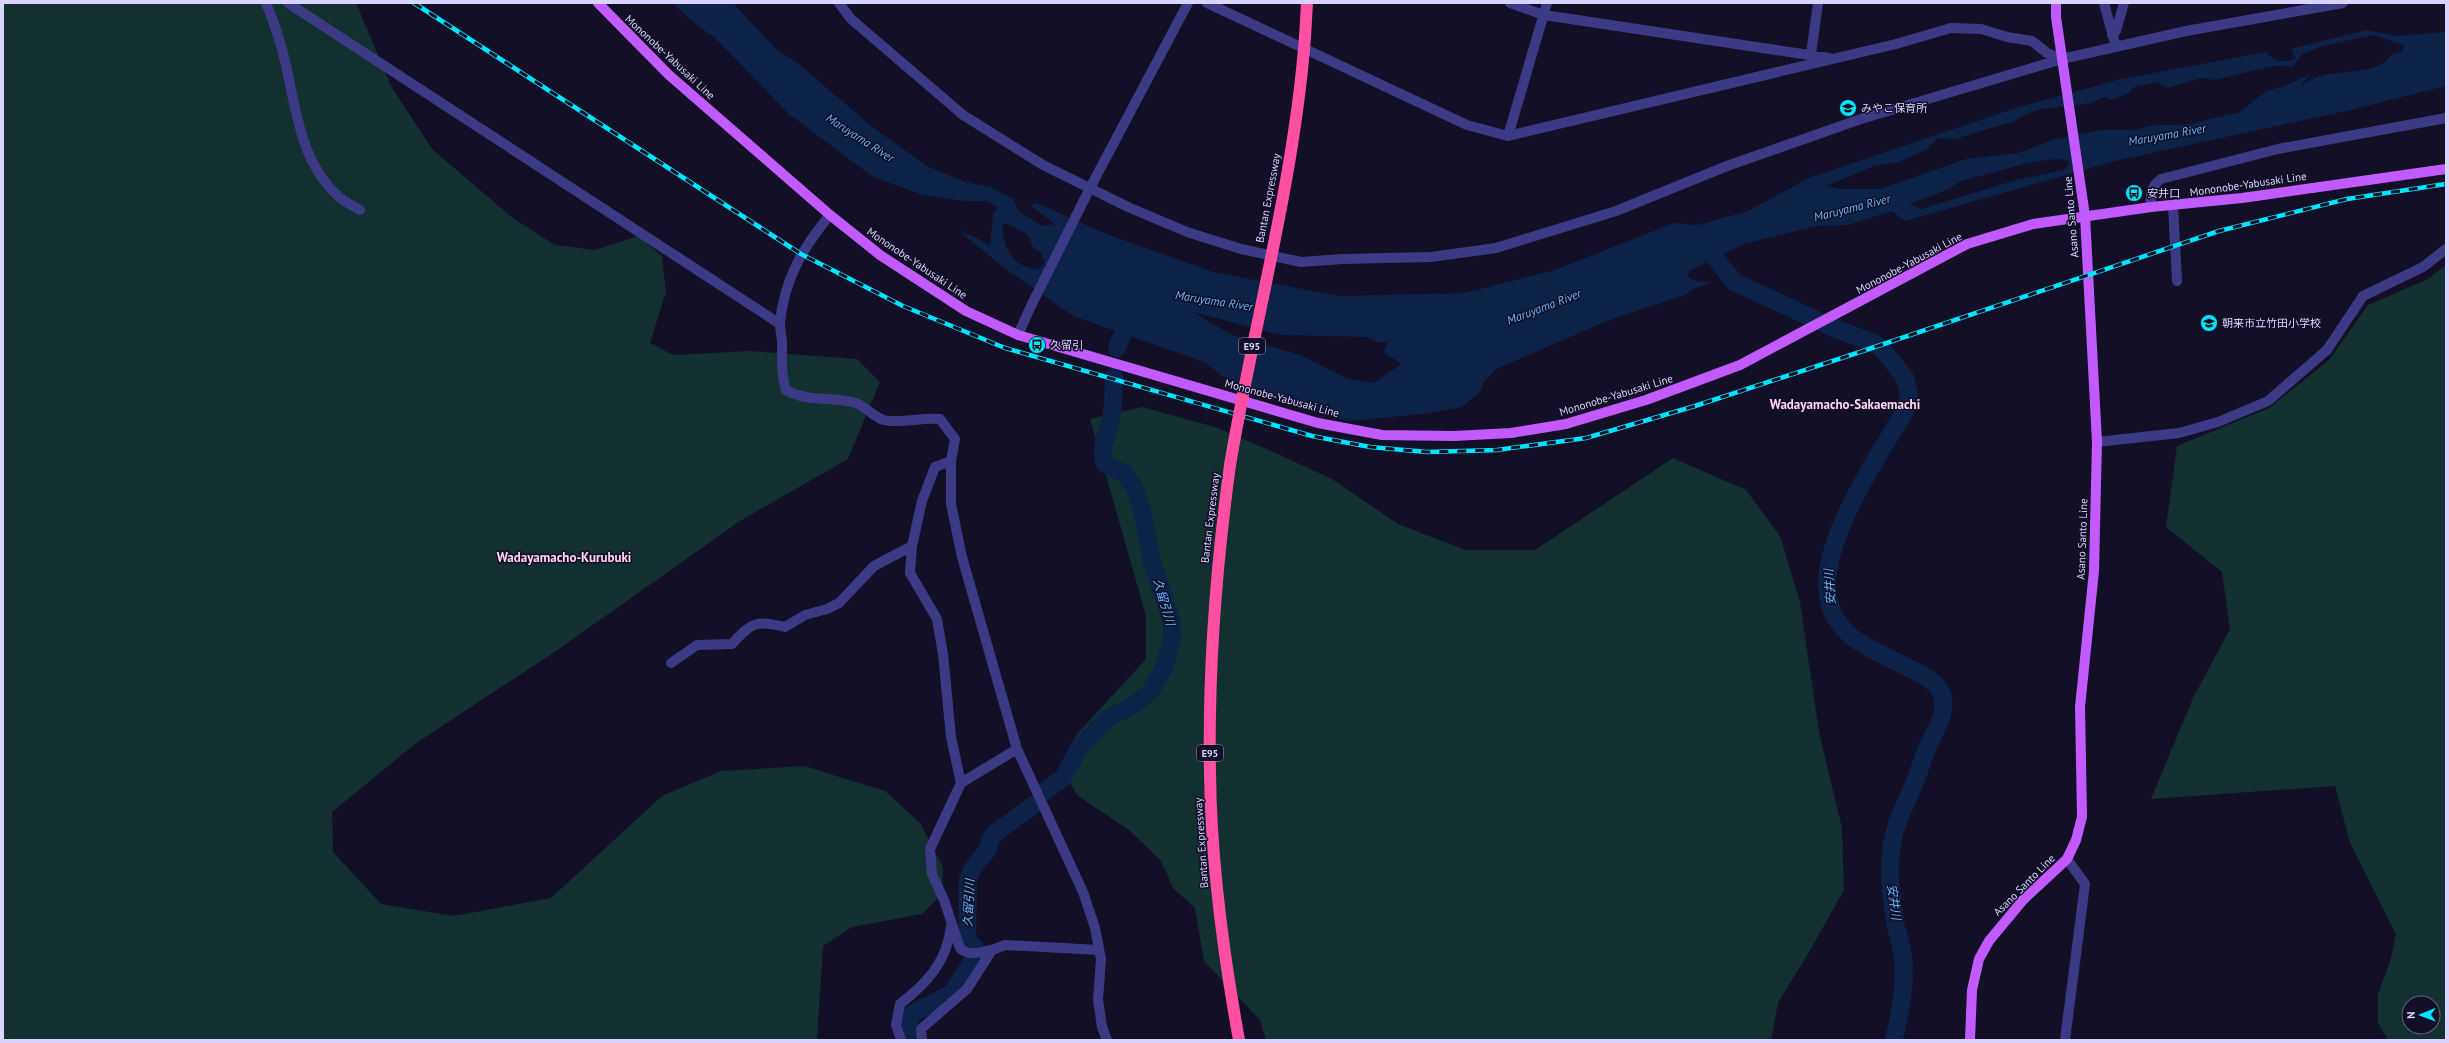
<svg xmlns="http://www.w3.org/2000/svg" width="2449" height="1043" font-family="'PT Sans','Noto Sans JP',sans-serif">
<rect width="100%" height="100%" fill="#130f26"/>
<path fill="#12302f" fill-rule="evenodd" d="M3 3H356L392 88 433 150 514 219 555 245 595 250 638 236 662 256 666 292 650 343 673 355 750 351 857 359 880 382 848 459 740 521 556 651 415 744 332 812 333 852 381 904 454 916 551 898 662 796 721 771 804 766 885 791 920 823 943 867 942 894 922 914 852 927 823 946 817 1040H3Z
M2446 265V1040H2388L2378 1023V995L2391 958 2396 934 2350 843 2335 786 2151 799 2193 698 2230 629 2222 572 2166 527 2177 446 2269 408 2329 360 2368 305 2428 279ZM2409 1003H2433V1027H2409Z
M1142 407 1215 427 1269 450 1332 479 1398 524 1465 550H1535L1673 458 1746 490 1780 536 1800 602 1819 732 1842 828 1844 890 1812 947 1778 1003 1771 1040H1266L1260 1020 1204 961 1195 908 1173 888 1161 861 1129 830 1078 796 1061 768 1077 734 1146 659V616L1090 419Z"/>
<path fill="#0c2248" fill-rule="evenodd" d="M673 3H733L776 49 799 64 871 126 927 166 965 182 991 187 1013 199 1019 211 1042 226 1055 224 1030 205 1037 203 1104 233 1213 272 1340 296 1464 293 1555 270 1674 223 1698 225 1748 211 1811 177 2019 107 2121 79 2266 52C2275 62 2284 63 2296 58L2291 49 2367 30 2396 36 2446 32V86L2351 110 2115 161 1905 221 1892 211 1848 225 1817 226 1744 244 1691 270 1687 276 1695 281 1713 282 1695 288 1685 295 1607 321 1496 369 1483 383 1480 392 1462 407 1423 414 1349 421 1297 407 1222 376 1204 362 1073 316 999 264 959 231 973 236 990 246 993 214 998 207 986 201H965L923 195 873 177 789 114 715 38 693 22ZM2373 35 2405 46 2401 52 2391 55C2377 76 2339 69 2317 77 2311 79 2306 83 2300 86L2310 74 2285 86 2266 91 2240 112 2186 125H2155L2135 130H2101L2053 140 2018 153 1966 159 1880 189H1839L1826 186 1874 166 1899 162 1927 149 1938 138 1955 139 2015 121C2044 99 2076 113 2104 97L2110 100 2127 94 2134 87 2157 82 2168 88 2201 78 2215 80 2273 66 2293 67 2302 54 2323 46ZM2056 159 2068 160 2069 164 2064 170 2016 180 1921 209 1910 204 1949 189 1961 181 2031 162ZM1003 223 1013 226 1028 235 1032 246 1041 253 1045 262 1038 270C1032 268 1024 267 1019 263 1007 255 1001 237 1003 223ZM1193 312 1281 335 1368 337 1377 342H1387L1384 352 1401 364 1374 383 1348 379 1300 355 1232 335Z"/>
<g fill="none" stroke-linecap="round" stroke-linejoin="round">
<path stroke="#0c2248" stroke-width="18" d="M1705 245 1734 282 1834 328 1874 343 1883 350 1905 378 1909 393 1906 409C1878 459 1803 561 1835 617 1849 643 1884 655 1909 668 1921 674 1940 682 1943 698 1945 716 1938 726 1930 742 1923 756 1920 771 1913 786 1905 806 1897 817 1893 839 1887 868 1891 898 1896 926 1898 936 1902 947 1903 957 1906 986 1900 1012 1894 1040
M1117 348 1133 310
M1044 792 1063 778 1079 748 1106 720 1136 703 1150 692 1162 672 1172 641V622L1152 562 1142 510 1134 487 1124 473 1105 464C1099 447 1108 435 1111 418 1114 405 1113 390 1114 377
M915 1040 909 1027 910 1015 952 993 975 957 976 949 967 940 968 879 972 869 987 851 990 841 995 833 1035 804"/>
<path stroke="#3d3a85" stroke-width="10" d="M266 3C274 22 280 40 285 61 296 108 300 162 339 197 345 202 353 206 360 210
M288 3 780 324
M839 3 851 19 963 115 1043 165 1128 207 1187 232 1241 249 1301 262 1343 259 1431 257 1496 248 1616 211 1727 166 1861 119 2062 59 2186 31 2343 3
M1207 3 1467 125 1508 136 1896 44 1951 28 1981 29 2007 37 2032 41 2047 53 2062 59
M1510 3 1544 15 1829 58
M2104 3 2116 47
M2112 35 2116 31 2124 3
M1811 54 1818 3
M1508 136 1547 3
M2173 206 2177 281
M2151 207C2150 195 2150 187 2161 179L2278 149 2446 118
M830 215C803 247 784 280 780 323 780 330 782 337 782 344 782 360 781 375 786 390 810 403 828 396 852 402 864 404 873 417 884 420 900 424 921 417 940 419L955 439 951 461V504L962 557 1017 749 1083 892 1095 928 1101 959 1098 1000 1102 1027 1107 1040
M1018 335 1030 308 1090 188 1188 3
M2097 442 2179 433 2218 422 2268 401 2327 350 2363 296 2423 267 2446 249
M951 461 935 467 922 501 912 546 910 573 937 619 943 654 951 737 961 783 930 849 932 874 944 900 960 948C968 957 981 952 992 950
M671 663 697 645 732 644C752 622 756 620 785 627L805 615 827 609 839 603 874 566 912 546
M961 783 1017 749
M901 1040 896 1025 900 1004C927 983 947 962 951 926
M922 1040 921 1029 967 989 992 950 1005 945 1099 950
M2065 1040 2085 884 2067 859"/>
<path stroke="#c25bff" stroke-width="10" d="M598 3 669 75 830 215 880 255 966 311 1018 335 1318 423 1382 435 1454 436 1511 433 1566 424 1646 400 1740 365 1967 244 2033 224 2151 207 2242 198 2446 169
M1970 1040 1972 990 1979 959 1989 941 2023 900 2067 859 2076 840 2082 817 2080 707 2094 571 2097 442 2085 216 2056 17V3"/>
<path stroke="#ff4fa3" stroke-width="12" d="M1305 37 1307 3
M1230 465C1216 568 1208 669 1210 773 1211 863 1223 952 1239 1040"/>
<g stroke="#00e5ff" stroke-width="4.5">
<path id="rail" d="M414 3 801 254 903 306 1005 348 1312 436 1370 447 1427 452 1497 450 1586 438 1695 406 1857 353 2219 231 2347 199 2446 184"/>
</g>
<use href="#rail" stroke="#130f26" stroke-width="3" stroke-dasharray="9" stroke-linecap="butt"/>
<path stroke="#ff4fa3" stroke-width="12" d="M1230 465C1254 322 1294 182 1305 37"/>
</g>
<defs>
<g id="school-disc" transform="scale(0.9)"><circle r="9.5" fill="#00e5ff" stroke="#130f26"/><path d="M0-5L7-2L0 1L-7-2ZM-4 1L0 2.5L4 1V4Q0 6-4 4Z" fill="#111"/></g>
<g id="bus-disc" transform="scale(0.9)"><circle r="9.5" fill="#00e5ff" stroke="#130f26"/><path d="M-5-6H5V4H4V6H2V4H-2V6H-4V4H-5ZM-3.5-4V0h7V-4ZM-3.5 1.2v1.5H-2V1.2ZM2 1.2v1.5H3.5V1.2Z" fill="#111"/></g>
</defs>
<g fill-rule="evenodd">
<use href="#school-disc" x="1848" y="108"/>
<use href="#bus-disc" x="2134" y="193"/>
<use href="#school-disc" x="2209" y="323"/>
<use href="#bus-disc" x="1037" y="345"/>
</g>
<g text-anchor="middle" stroke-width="3" stroke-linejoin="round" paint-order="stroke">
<g fill="#130f26" stroke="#9e99be" stroke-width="1">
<rect x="1239" y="338" width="26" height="16" rx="3"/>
<rect x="1197" y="745" width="26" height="16" rx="3"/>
</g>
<g font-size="10" font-weight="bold" fill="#d9d4ff">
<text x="1252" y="350">E95</text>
<text x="1210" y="757">E95</text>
</g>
<g font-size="11" fill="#d9d4ff" stroke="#130f26">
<text transform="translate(670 57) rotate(43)" y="4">Mononobe-Yabusaki Line</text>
<text transform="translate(2248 184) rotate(-8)" y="4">Mononobe-Yabusaki Line</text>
<text transform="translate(1268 198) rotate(-79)" y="4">Bantan Expressway</text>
<text transform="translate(2071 217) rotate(-95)" y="4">Asano Santo Line</text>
<text transform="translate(917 263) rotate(34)" y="4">Mononobe-Yabusaki Line</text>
<text transform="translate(1909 263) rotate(-28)" y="4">Mononobe-Yabusaki Line</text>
<text transform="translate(1616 395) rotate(-17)" y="4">Mononobe-Yabusaki Line</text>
<text transform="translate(1282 398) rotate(15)" y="4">Mononobe-Yabusaki Line</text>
<text transform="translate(1210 518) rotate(-83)" y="4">Bantan Expressway</text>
<text transform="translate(2082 539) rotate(-88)" y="4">Asano Santo Line</text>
<text transform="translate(1201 843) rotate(-94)" y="4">Bantan Expressway</text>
<text transform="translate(2024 885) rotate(-45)" y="4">Asano Santo Line</text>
</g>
<g font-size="11" fill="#d9d4ff" stroke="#130f26" text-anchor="start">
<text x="1861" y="112">みやこ保育所</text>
<text x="2147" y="197">安井口</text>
<text x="2222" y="327">朝来市立竹田小学校</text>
<text x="1050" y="349">久留引</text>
</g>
<g font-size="12" font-style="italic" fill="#62b6ff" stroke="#130f26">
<text transform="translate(2167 135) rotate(-10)" y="4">Maruyama River</text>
<text transform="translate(860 138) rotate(33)" y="4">Maruyama River</text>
<text transform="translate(1852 208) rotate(-14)" y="4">Maruyama River</text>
<text transform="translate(1214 301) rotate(9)" y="4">Maruyama River</text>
<text transform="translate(1544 307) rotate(-21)" y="4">Maruyama River</text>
<text transform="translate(1830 587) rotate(-94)" y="4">安井川</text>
<text transform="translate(1164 602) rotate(74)" y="4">久留引川</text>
<text transform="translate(1894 902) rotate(82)" y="4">安井川</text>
<text transform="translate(969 903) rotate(-87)" y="4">久留引川</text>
</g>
<g font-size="13" font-weight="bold" fill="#ffd6f0" stroke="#130f26">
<text x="1845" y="409">Wadayamacho-Sakaemachi</text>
<text x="564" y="562">Wadayamacho-Kurubuki</text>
</g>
</g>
<rect width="2449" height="1043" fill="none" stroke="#d9d4ff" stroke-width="8"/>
<g transform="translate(2421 1015) rotate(269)"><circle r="19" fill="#130f26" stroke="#625e7d"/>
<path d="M0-3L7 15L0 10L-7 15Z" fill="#00e5ff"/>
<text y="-6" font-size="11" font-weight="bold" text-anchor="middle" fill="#d9d4ff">N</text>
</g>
</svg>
